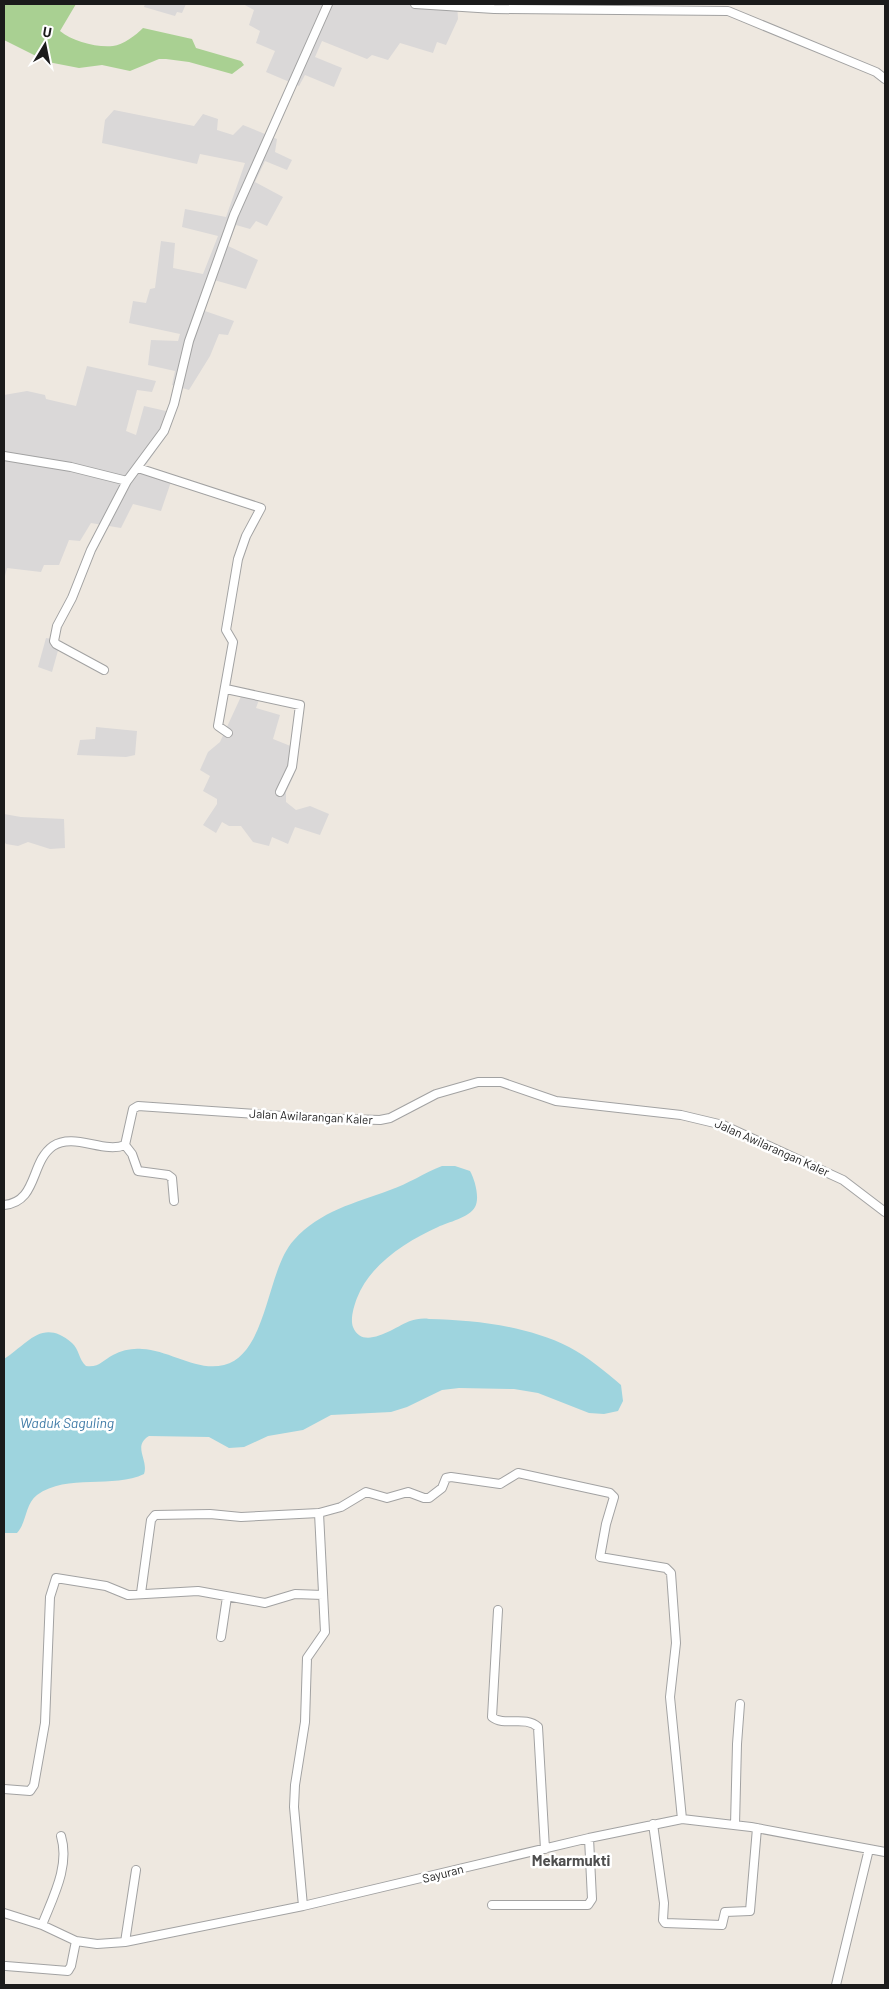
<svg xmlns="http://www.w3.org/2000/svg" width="889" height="1989" font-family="Barlow,sans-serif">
<rect width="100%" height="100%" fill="#eee8e0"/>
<path fill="#dad8d8" d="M145 4H186L182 13 177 12 175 16 144 7Z
M243 4H457L458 19 446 45 437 42 433 53 400 43 388 60 372 55 367 59 322 41 315 57 342 68 334 87 305 75 299 86 266 72 275 51 256 43 260 31 249 25 254 10Z
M114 110 194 126 203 114 218 119 217 130 233 135 243 125 277 139 275 152 292 160 287 170 265 161 255 182 283 197 267 226 256 221 250 229 236 225 228 246 258 260 246 289 214 280 202 310 234 321 228 335 219 334 210 356 189 390 172 385 175 371 148 365 151 340 178 341 180 334 129 323 133 301 146 303 150 289 155 288 161 241 175 243 173 268 203 274 218 236 182 227 185 209 226 217 245 163 200 154 197 164 102 143 105 120Z
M87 366 156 381 152 392 137 390 126 431 136 435 144 406 166 411 172 418 165 438 145 466 173 476 161 511 133 504 121 528 91 523 80 541 69 540 59 565H44L41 572 7 568 4 580V395L27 391 45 395 46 399 76 406Z
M46 638 52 639 59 647 52 672 38 667Z
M244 690 261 694 256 708 280 715 273 739 298 749 294 775 286 792V802L296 810 310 806 329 814 320 835 295 827 288 844 272 837 269 846 253 842 241 826H229L222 822 216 833 203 825 217 804V799L203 791 210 776 200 770 208 752 220 742Z
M96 727 137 731 135 755 126 757 77 755 80 740 95 739Z
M4 814 21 817 64 819 65 848 50 849 28 842 18 846 6 844 4 841Z"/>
<path fill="#a9d092" d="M4 4H76L60 31C72 41 97 48 113 46 123 45 136 35 143 28L192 39 196 48 241 61 244 65 232 74 189 62 166 59H159L130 71 102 65 79 68 48 62 4 40Z"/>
<path fill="#9ed4de" d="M442 1166H455L470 1171C475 1180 480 1198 475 1207 469 1218 448 1222 438 1227 407 1241 370 1264 357 1298 354 1306 350 1319 353 1327 363 1352 396 1326 410 1321 416 1319 423 1318 429 1319 476 1320 527 1326 569 1347 588 1357 606 1372 621 1385L623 1401 618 1411 604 1414 589 1413 538 1393 514 1389 459 1388 442 1390 407 1407 391 1412 331 1415 303 1430 268 1436 244 1447 229 1448 209 1437 149 1436C132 1446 149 1460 144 1474 114 1489 67 1473 37 1495 25 1504 27 1522 17 1533H4V1359C27 1345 42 1317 72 1343 79 1349 79 1360 86 1366 99 1368 103 1360 113 1355 122 1350 133 1348 142 1349 169 1350 197 1372 224 1365 268 1354 266 1270 294 1240 320 1211 355 1203 390 1190 408 1184 424 1173 442 1166Z"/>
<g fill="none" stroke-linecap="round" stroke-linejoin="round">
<g stroke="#a2a2a2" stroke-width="10">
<path id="minor" d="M415 4 494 9 728 11 876 72 885 79
M4 456 71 467 127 481 164 431 174 404 189 341 234 215 328 4
M138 468 261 508 246 536 238 559 226 630 233 642 218 726 228 733
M104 670 56 644 54 641 57 626 72 598 91 550 127 481
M226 689 300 705 292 767 280 792
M125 1145 132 1154 138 1171 168 1175 172 1178 174 1201
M4 1205C38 1202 30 1162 53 1146 74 1132 104 1154 125 1145L133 1109 138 1106 313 1118 380 1120 390 1118 436 1094 478 1082H501L556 1101 681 1115 723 1125 843 1180 885 1212
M319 1513 341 1507 366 1492 387 1498 408 1492 424 1498H429L442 1488 446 1478 451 1477 500 1484 518 1473 610 1493 614 1497 606 1524 600 1557 666 1568 671 1573 676 1643 670 1697 682 1819
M141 1593 151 1520 155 1515 210 1514 241 1517 319 1513 325 1632 307 1658 305 1722 295 1785 294 1807 303 1906
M498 1610 492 1717C504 1727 525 1715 538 1727L545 1849
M221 1637 227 1597
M4 1789 30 1791 34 1785 45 1723 50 1597 56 1578 106 1586 128 1595 198 1591 265 1603 295 1594 323 1595
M653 1824 664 1903 663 1920 665 1923 722 1925 725 1912 750 1911 757 1828
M735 1825 737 1744 740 1704
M492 1905H588L592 1899 589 1838
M4 1913 42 1925 76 1941 97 1944 125 1942 303 1906 589 1838 682 1819 751 1827 885 1852
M42 1925C53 1897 70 1866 61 1836
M125 1942 136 1870
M6 1966 68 1971 71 1966 76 1941
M836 1985 869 1849"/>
</g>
<use href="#minor" stroke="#fff" stroke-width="8"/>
</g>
<g text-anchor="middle" stroke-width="5" stroke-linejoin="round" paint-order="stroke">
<g font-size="12" fill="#1b1b1b" stroke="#fff">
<text transform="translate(311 1117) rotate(3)" y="4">Jalan Awilarangan Kaler</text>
<text transform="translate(772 1148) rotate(24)" y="4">Jalan Awilarangan Kaler</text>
<text transform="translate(443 1874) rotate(-14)" y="4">Sayuran</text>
</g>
<g font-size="14" font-style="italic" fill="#417ba7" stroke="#fff">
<text x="67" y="1428">Waduk Saguling</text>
</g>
<g font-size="15" font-weight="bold" fill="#4e4e4e" stroke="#fff">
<text x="571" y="1866">Mekarmukti</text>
</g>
</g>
<rect width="889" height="1989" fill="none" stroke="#1b1b1b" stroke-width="10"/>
<g transform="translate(45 45) rotate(10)" stroke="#ffffff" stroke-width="4" paint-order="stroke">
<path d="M0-4L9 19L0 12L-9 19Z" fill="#1b1b1b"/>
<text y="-8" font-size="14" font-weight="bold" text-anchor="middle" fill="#1b1b1b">U</text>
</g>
</svg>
